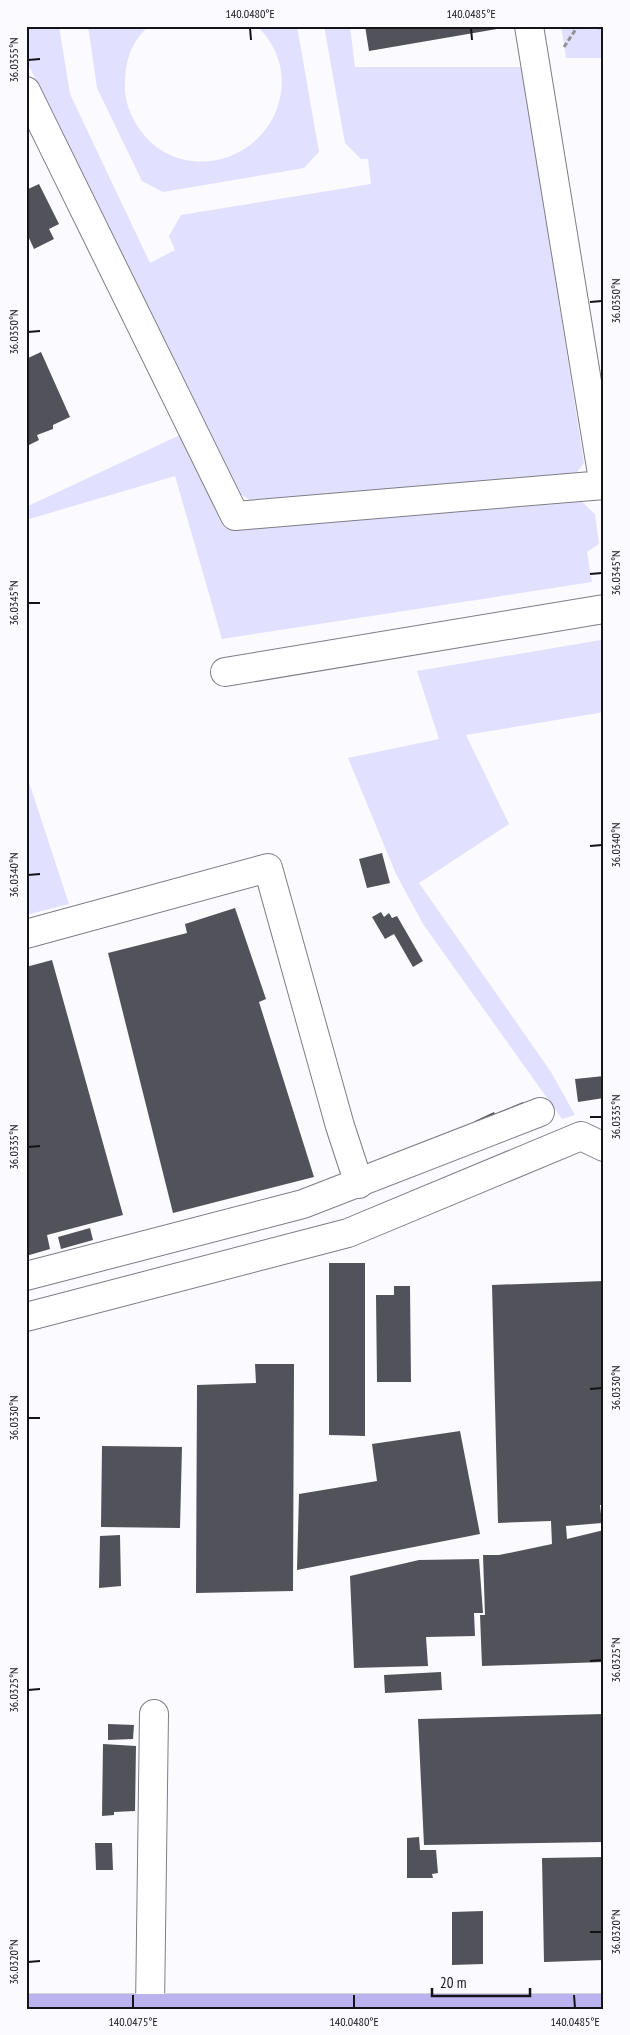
<svg xmlns="http://www.w3.org/2000/svg" width="630" height="2035" font-family="'PT Sans Narrow',sans-serif">
<rect width="100%" height="100%" fill="#fafaff"/>
<path fill="#e2e0ff" d="M26 26H59L70 94 150 263 175 250 169 236 181 215 371 184 368 159H361L345 143 324 26H350L355 67H522L584 463 574 476 250 500 240 494 26 60Z
M88 26H148C143 32 137 38 134 44 127 57 125 71 125 84 124 100 130 114 138 127 177 186 265 165 280 98 286 72 277 45 257 26H297L319 152 304 168 163 192 142 181 97 88Z
M561 26H604V58H566Z
M180 435 230 528 582 502 595 514 599 544 587 552 592 582 222 639 175 476 26 520V507Z
M601 640 604 660V712L466 735 509 824 419 883 551 1072 575 1115 562 1119 423 924 396 874 348 758 439 739 417 671Z
M26 773 69 904 26 915Z"/>
<path fill="#52525a" d="M365 26H496L497 29 369 51Z
M39 184 59 224 49 229 54 239 34 249 29 238 26 239V190Z
M41 352 70 417 53 425V429L37 435 39 440 29 445 26 440V359Z
M382 853 390 883 367 888 359 859Z
M235 908 266 999 259 1002 314 1177 173 1213 108 953 187 933 185 924Z
M381 912 384 917 389 913 392 918 397 916 423 961 413 967 394 934 385 939 372 917Z
M52 960 123 1215 47 1235 50 1249 26 1256V967Z
M604 1076V1098L578 1102 575 1079Z
M523 1102 526 1110 503 1120 499 1112Z
M494 1112 497 1119 477 1127 475 1121Z
M90 1228 93 1240 61 1249 58 1237Z
M329 1263H365V1436L329 1435Z
M604 1281V1505H600L602 1523 566 1526 567 1539 604 1530V1662L482 1666 480 1615H485L483 1555H499L552 1544 551 1521 498 1523 492 1285Z
M394 1286H410L411 1382H377L376 1295H394Z
M255 1364H294L293 1591 196 1593 197 1385 256 1383Z
M460 1431 480 1534 297 1570 299 1494 377 1481 372 1444Z
M102 1446 182 1447 180 1528 101 1527Z
M120 1535 121 1586 99 1588 100 1536Z
M479 1559 483 1613H474L475 1636 426 1637 428 1666 354 1668 350 1576 419 1560Z
M441 1672 442 1690 385 1693 384 1675Z
M604 1714V1842L424 1845 418 1719Z
M108 1724 134 1725 133 1739 108 1740Z
M103 1744 136 1746 135 1811 114 1812V1815L102 1816Z
M419 1837 420 1850H436L438 1873 432 1874 433 1878H407V1838Z
M95 1843H112L113 1870H96Z
M604 1857V1960L544 1962 542 1858Z
M483 1911V1964L452 1965V1912Z"/>
<g fill="none" stroke-linecap="round" stroke-linejoin="round">
<g stroke="#7d7d86" stroke-width="30">
<path id="minor" d="M529 26 604 486
M26 91 235 516 604 485
M225 672 604 609
M26 934 268 868 340 1126 359 1184
M26 1276 303 1204 540 1112
M26 1317 348 1233 581 1136 604 1147
M150 2008 154 1714"/>
</g>
<g stroke="#d5d5d5" stroke-width="30">
<path id="major" d="M26 2008H604"/>
</g>
<path stroke="#929296" stroke-width="3" stroke-dasharray="5 2.5" stroke-linecap="butt" d="M596 26 604 30
M564 47 578 26"/>
<use href="#minor" stroke="#fff" stroke-width="28"/>
<use href="#major" stroke="#bbb3f0" stroke-width="28"/>
</g>
<path fill="none" stroke="#141418" stroke-width="2" d="M250 28 251 40M471 28 472 40M28 60 40 59M590 302 602 301M28 332 40 331M590 574 602 573M28 603H40M590 846 602 845M28 875 40 874M590 1117H602M28 1147 40 1146M590 1389 602 1388M28 1418H40M590 1661 602 1660M28 1690 40 1689M590 1932H602M28 1962 40 1961M133 1995V2008M354 1995V2008M574 1995 575 2008"/>
<rect width="630" height="2035" fill="none" stroke="#fafaff" stroke-width="55"/>
<path d="M432 1988v8h98v-8" fill="none" stroke="#141418" stroke-width="2.5"/>
<text x="440" y="1988" font-size="15" fill="#141418" stroke="#fafaff" stroke-width="4" paint-order="stroke">20 m</text>
<rect x="28" y="28" width="574" height="1980" fill="none" stroke="#141418" stroke-width="2"/>
<g font-size="12" text-anchor="middle" fill="#141418">
<text x="250" y="18">140.0480°E</text>
<text x="471" y="18">140.0485°E</text>
<text transform="translate(14 60) rotate(-90)" y="4">36.0355°N</text>
<text transform="translate(616 301) rotate(-90)" y="4">36.0350°N</text>
<text transform="translate(14 332) rotate(-90)" y="4">36.0350°N</text>
<text transform="translate(616 573) rotate(-90)" y="4">36.0345°N</text>
<text transform="translate(14 603) rotate(-90)" y="4">36.0345°N</text>
<text transform="translate(616 845) rotate(-90)" y="4">36.0340°N</text>
<text transform="translate(14 875) rotate(-90)" y="4">36.0340°N</text>
<text transform="translate(616 1117) rotate(-90)" y="4">36.0335°N</text>
<text transform="translate(14 1147) rotate(-90)" y="4">36.0335°N</text>
<text transform="translate(616 1388) rotate(-90)" y="4">36.0330°N</text>
<text transform="translate(14 1418) rotate(-90)" y="4">36.0330°N</text>
<text transform="translate(616 1660) rotate(-90)" y="4">36.0325°N</text>
<text transform="translate(14 1690) rotate(-90)" y="4">36.0325°N</text>
<text transform="translate(616 1932) rotate(-90)" y="4">36.0320°N</text>
<text transform="translate(14 1962) rotate(-90)" y="4">36.0320°N</text>
<text x="133" y="2026">140.0475°E</text>
<text x="354" y="2026">140.0480°E</text>
<text x="575" y="2026">140.0485°E</text>
</g>
</svg>
